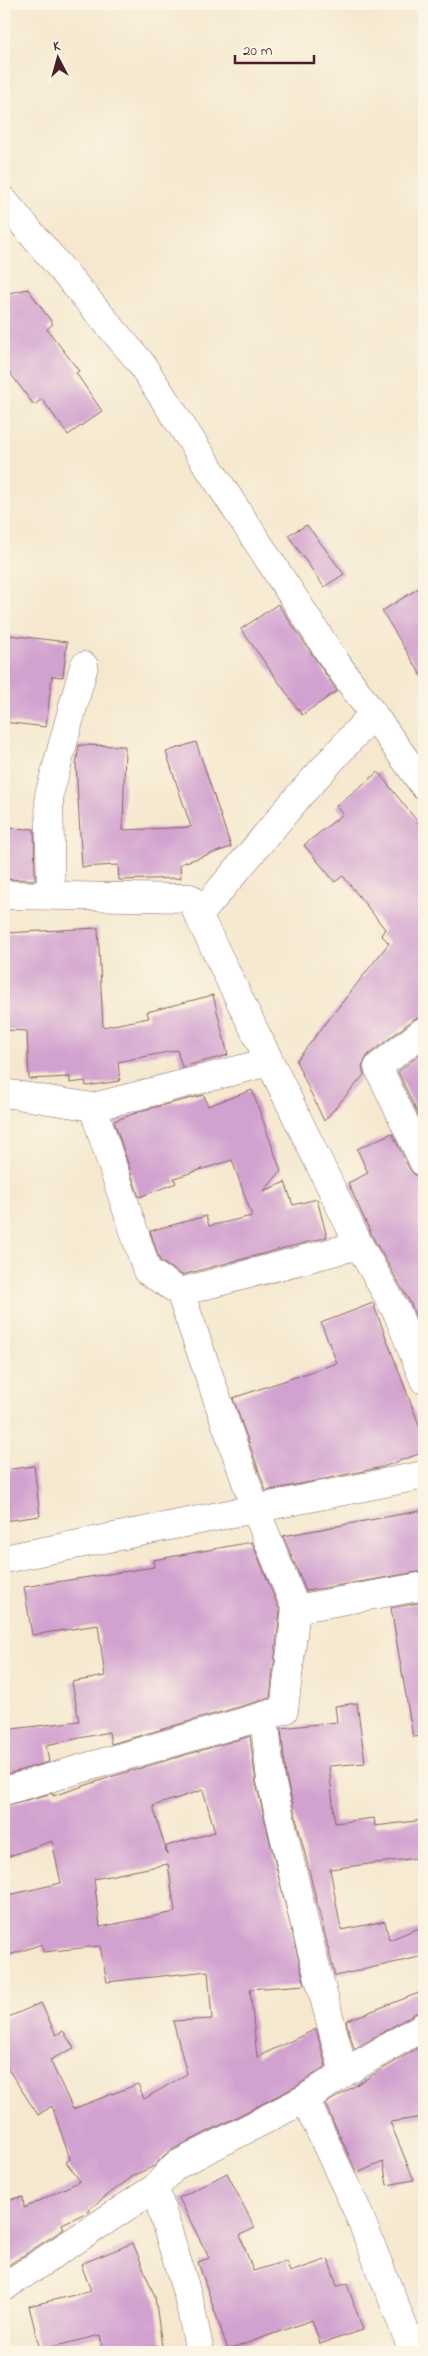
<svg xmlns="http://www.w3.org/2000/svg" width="428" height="2356" font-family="'Indie Flower',sans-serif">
<rect width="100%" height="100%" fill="#fcf5e5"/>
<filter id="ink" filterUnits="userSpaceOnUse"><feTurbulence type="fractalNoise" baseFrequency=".02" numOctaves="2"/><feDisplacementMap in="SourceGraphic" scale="10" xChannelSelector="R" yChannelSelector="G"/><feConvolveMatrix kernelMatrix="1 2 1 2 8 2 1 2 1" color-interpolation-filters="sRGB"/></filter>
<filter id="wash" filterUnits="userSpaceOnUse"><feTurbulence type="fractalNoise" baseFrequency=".0096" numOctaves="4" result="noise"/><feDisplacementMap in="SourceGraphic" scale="20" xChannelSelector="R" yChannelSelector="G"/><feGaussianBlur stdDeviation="1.12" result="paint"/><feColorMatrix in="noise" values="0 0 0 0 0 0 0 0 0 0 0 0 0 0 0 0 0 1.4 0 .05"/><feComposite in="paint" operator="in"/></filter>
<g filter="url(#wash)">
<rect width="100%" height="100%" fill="#f5e8cf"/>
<g id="blocks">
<path fill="#d1a1cf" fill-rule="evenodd" d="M28 289 53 324 47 329 79 371 76 373 102 411 68 435 42 399 34 405 4 365V294Z
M307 525 344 574 324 587 288 535Z
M424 585V680L382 611Z
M278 604 337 691 302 715 241 629Z
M8 635 67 642 63 677 52 676 46 727 4 722V669Z
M196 742 231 847 180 864 181 878 119 880 118 865 82 867 76 765 79 745 125 746 123 830 191 827 166 752Z
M378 772 424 830V1016L414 1019 368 1055 362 1067 364 1075 324 1121 296 1061 389 943 381 935 385 929 343 876 335 882 304 845 343 814 336 806Z
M4 828 34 829 35 880 4 879Z
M98 928 103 1027 149 1018 147 1012 213 995 228 1055 182 1067 177 1050 118 1062 120 1081 86 1086 85 1081 70 1083V1077L29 1079 27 1031 4 1030V933Z
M424 1051V1127L398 1072Z
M252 1090 281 1171 264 1191 285 1182 293 1205 317 1199 327 1237 182 1275 160 1261 150 1231 206 1216 209 1226 252 1216 232 1160 174 1178 176 1183 139 1197 114 1121 144 1110 204 1095 208 1106Z
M392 1133 410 1170 416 1176 424 1178V1338L411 1304 373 1238 348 1183 368 1173 357 1149Z
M373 1303 424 1438V1452L383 1467 266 1491 233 1398 337 1363 321 1323Z
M34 1466 40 1516 4 1521V1470Z
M424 1510V1571L306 1591 283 1536Z
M252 1542 280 1611 270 1698 111 1744 109 1732 46 1745 49 1762 4 1775V1730L79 1721 72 1682 105 1676 98 1625 32 1635 24 1587 154 1567 153 1560Z
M424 1602V1736L413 1737 391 1608Z
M357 1703 365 1763 329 1766 335 1823 374 1818 375 1826 424 1820V1857L330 1869 341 1930 385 1921 389 1940 424 1926V1956L335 1976 286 1777 281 1728 337 1722 335 1706Z
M250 1736 256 1783 305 1985 250 1989 257 2057 316 2029 326 2066 297 2086 168 2152 154 2166 133 2176 89 2209 90 2211 62 2224 64 2229 4 2268V2200L23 2197 24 2208 80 2181 66 2162 70 2159 52 2106 38 2115 4 2063V2019L41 2003 56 2035 63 2031 74 2048 50 2060 73 2109 138 2084 144 2099 187 2074 173 2021 212 2019 208 1971 107 1982 100 1946 43 1952 42 1944 4 1957V1896L61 1883 52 1841 4 1858V1806L53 1793V1796L117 1775ZM203 1790 215 1832 166 1846 167 1854 153 1806ZM168 1864 175 1912 100 1927 94 1879Z
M424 1991V2010L416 2013 354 2049 346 2021Z
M424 2044V2117L390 2122 414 2180 387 2185 383 2162 357 2173 325 2104Z
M227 2173 255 2228 240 2235 253 2271 286 2261 290 2272 328 2259 337 2286 347 2284 363 2330 320 2344 312 2320 228 2350 198 2262 209 2258 179 2198Z
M133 2243 155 2297 162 2346 103 2352 100 2335 40 2350 29 2306 91 2291 81 2264Z"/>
</g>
</g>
<g filter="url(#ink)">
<use href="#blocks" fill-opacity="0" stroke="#866564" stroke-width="1"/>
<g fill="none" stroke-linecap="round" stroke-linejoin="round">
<g stroke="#866564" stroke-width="29">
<path id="minor" d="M4 201 140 362 335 661 424 786
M4 895 190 898 359 1245 397 1312 424 1380
M51 895 49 795 84 666
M199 915 298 797 373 714
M424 1031 378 1067 424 1163
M4 1093 93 1107 269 1062
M93 1107 147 1271 180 1292
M4 1559 424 1475
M296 1609 424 1586
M264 1716 284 1710 296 1609 255 1508 180 1292 359 1245
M4 1791 264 1716 271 1780 306 1929 344 2073
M305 2099 357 2210 409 2341
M4 2287 155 2188
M200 2352 189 2300 155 2188 175 2166 305 2099 344 2073 424 2026"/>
</g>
<use href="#minor" stroke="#fff" stroke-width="28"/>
</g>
</g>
<rect width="428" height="2356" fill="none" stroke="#fcf5e5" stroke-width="20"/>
<g transform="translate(58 58) rotate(354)" stroke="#fcf5e5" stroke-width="4" paint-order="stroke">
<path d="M0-4L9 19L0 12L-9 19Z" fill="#4a1f2b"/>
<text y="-8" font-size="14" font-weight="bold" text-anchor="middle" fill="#4a1f2b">K</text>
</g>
<path d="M235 55v8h79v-8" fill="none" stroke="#4a1f2b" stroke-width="2.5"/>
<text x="243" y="55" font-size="15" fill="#4a1f2b" stroke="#fcf5e5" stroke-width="4" paint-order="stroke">20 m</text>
</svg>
